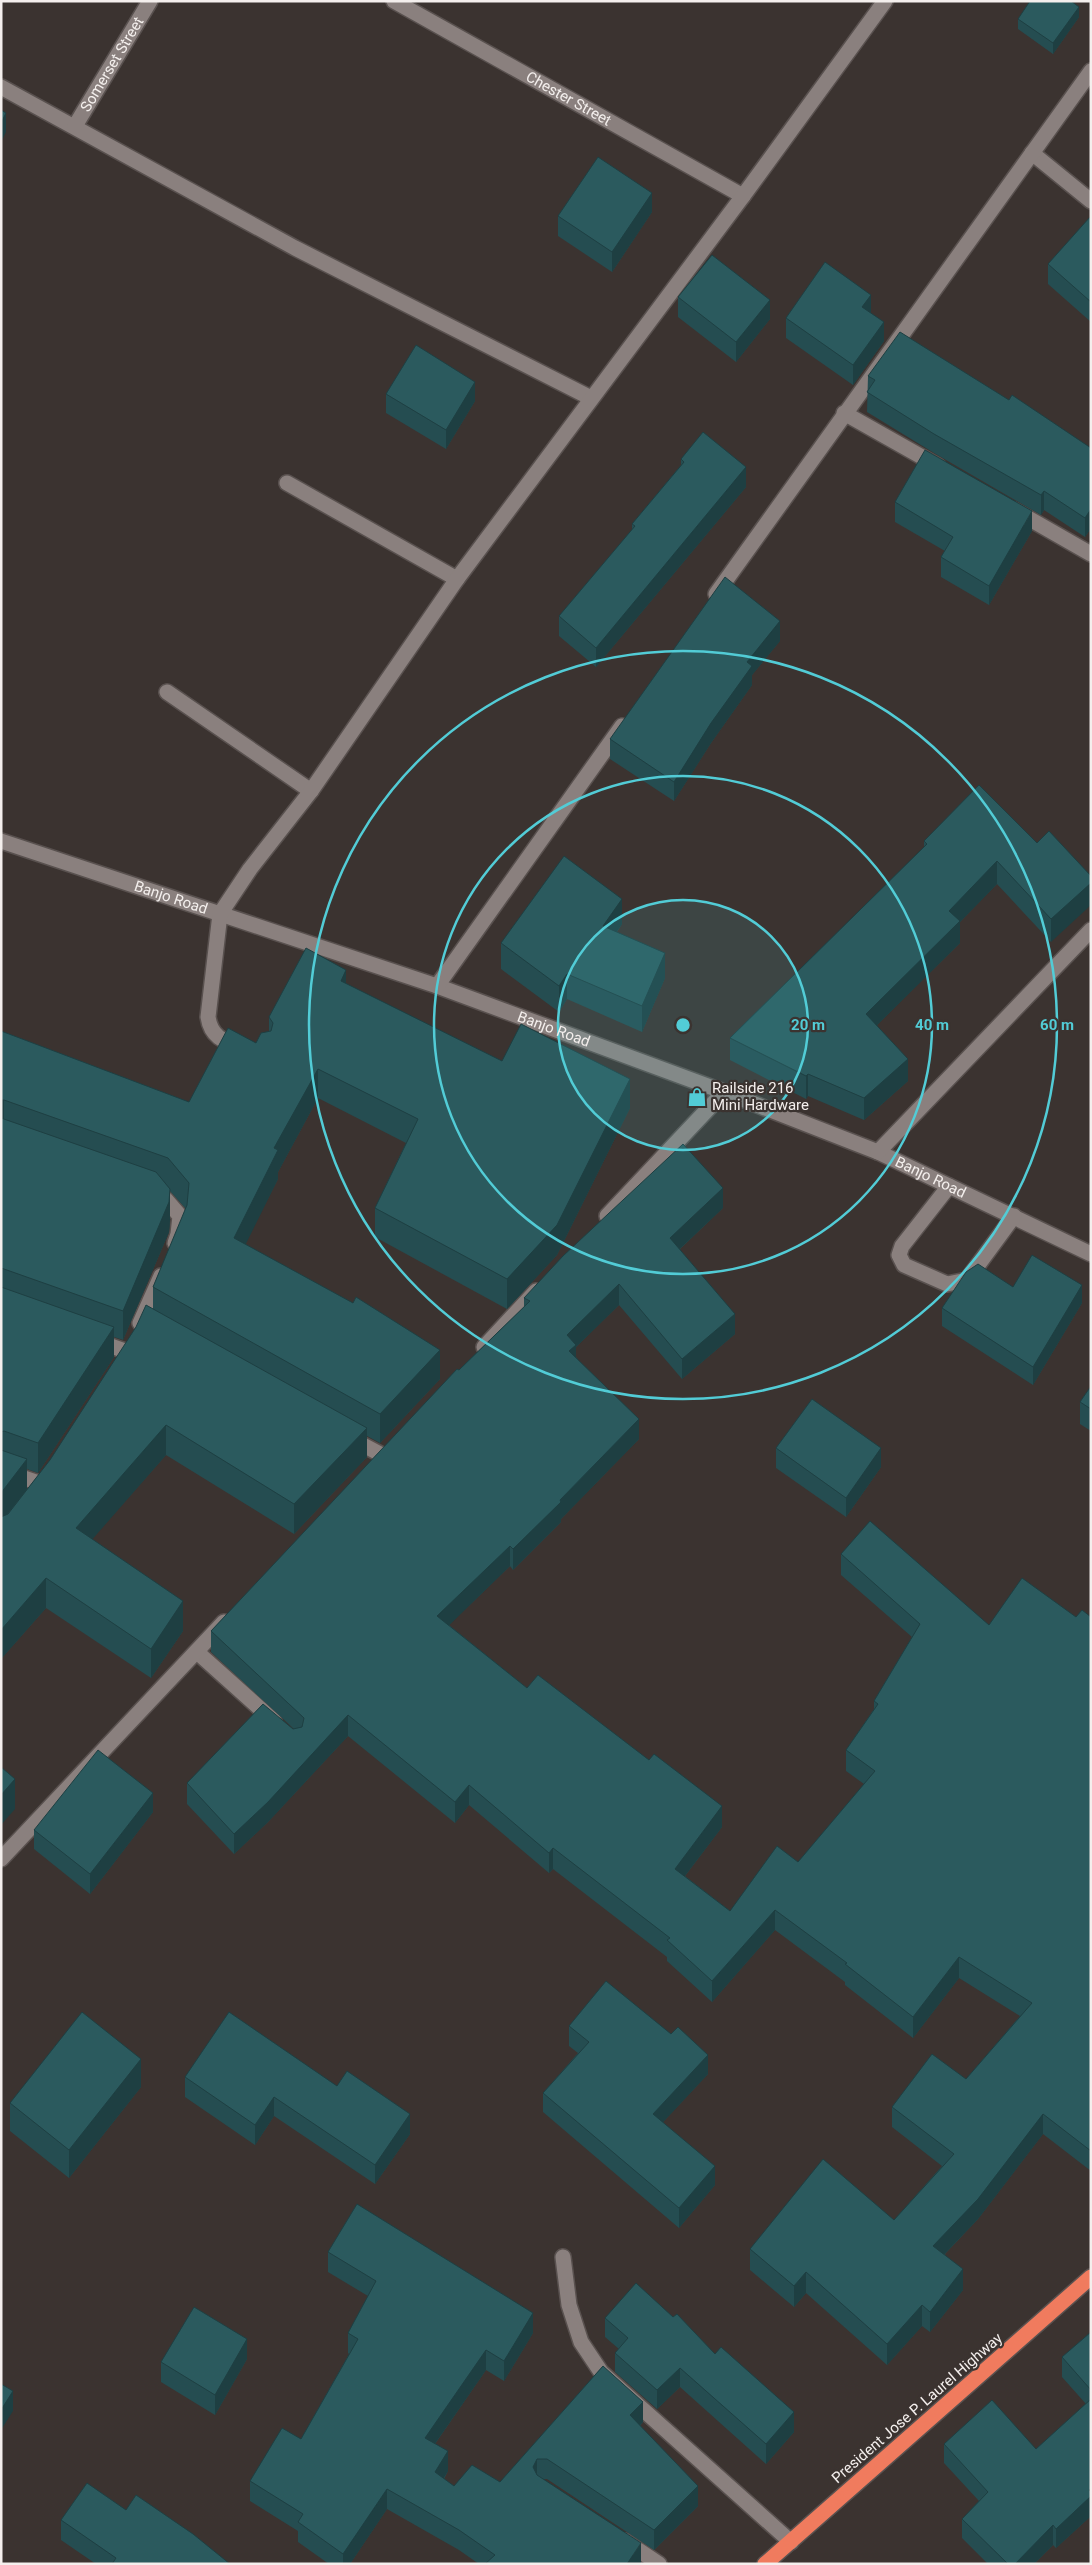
<svg xmlns="http://www.w3.org/2000/svg" width="1092" height="2565" font-family="Roboto,sans-serif">
<rect width="100%" height="100%" fill="#3b3330"/>
<g fill="none" stroke-linecap="round" stroke-linejoin="round">
<g stroke="#59514f" stroke-width="18">
<g id="minor">
<path id="s1" d="M394 1 743 196"/>
<path d="M1 87 295 248 591 398"/>
<path id="s2" d="M75 126 150 1"/>
<path d="M1032 153 1091 201"/>
<path d="M844 413 938 466"/>
<path d="M287 483 457 579"/>
<path d="M1014 510 1091 554"/>
<path d="M716 594 1091 71"/>
<path d="M167 692 311 791"/>
<path id="s3" d="M1 841 437 986 724 1092 878 1152 1091 1254"/>
<path d="M437 986 622 726"/>
<path d="M240 1046C223 1041 211 1037 208 1017L220 914 250 869 311 791 457 579 743 196 885 1"/>
<path d="M878 1152 1091 930"/>
<path d="M949 1186 902 1246 899 1255 904 1265 947 1284 967 1280 1014 1216"/>
<path d="M153 1192 161 1194 180 1216 178 1234 175 1243"/>
<path d="M607 1216 724 1092"/>
<path d="M140 1323 161 1276"/>
<path d="M94 1340 128 1352"/>
<path d="M484 1347 536 1291"/>
<path d="M350 1438 382 1455"/>
<path d="M1 1470 42 1484"/>
<path d="M197 1652 274 1721"/>
<path d="M1 1859 224 1622"/>
<path d="M563 2257 569 2305 581 2342 601 2372 791 2542"/>
<path d="M625 2541 659 2564"/>
</g>
</g>
<g stroke="#59514f" stroke-width="18">
<path id="highway" d="M765 2564 1091 2277"/>
</g>
<use href="#minor" stroke="#8a807e" stroke-width="15"/>
<use href="#highway" stroke="#f07b5e" stroke-width="15"/>
</g>
<path fill="#254d51" fill-rule="evenodd" d="M1079 17 1053 54 1018 29V19Z
M652 212 612 272 558 236V216Z
M1091 217V322L1048 284V264Z
M678 297 770 319 736 362 678 317Z
M871 313 884 341 853 385 786 338V318Z
M868 376 1009 400 1091 448V528L1085 537 1044 510 1041 515 934 453 867 412Z
M386 394 475 401 446 449 386 413Z
M681 459 746 487 596 667 559 636V616L632 530V524L681 465Z
M895 502 1032 531 989 605 941 577V557L945 551 895 522Z
M780 641 752 675V685L711 743 674 801 610 759V739Z
M924 841 1037 843 1091 876 1051 942 997 884 960 922V943L877 1025 908 1081 864 1120 808 1096 806 1099 730 1060V1038L924 847Z
M622 924 617 932 665 978 642 1032 567 999 559 1012 501 969V943Z
M346 984 502 1061 630 1108 557 1255 507 1309 375 1237V1208L406 1143 318 1098 278 1172V1179L245 1244 440 1379 380 1443 367 1436V1457L294 1534 166 1455 92 1539 183 1631 151 1678 46 1608 1 1659V1031L189 1102 269 1031V1017ZM170 1191 186 1209 153 1287V1309L50 1460 8 1514 7 1515 27 1489V1469L38 1473 114 1357V1337L123 1340 169 1232 170 1219Z
M723 1208 680 1249 735 1334 682 1379 619 1305 576 1347V1357L639 1439 561 1519V1522L513 1570 510 1566 449 1625 527 1688 722 1827 685 1876 730 1911 798 1862 864 1784 846 1771V1750L874 1709V1701L912 1637 841 1575V1554L989 1625 1076 1617H1091V2171L1043 2134 978 2219 945 2254 963 2290 930 2332 922 2326 887 2365 806 2293 794 2307 750 2270V2249L894 2220 942 2166 892 2127V2107L966 2079 1020 2016 959 1978 913 2038 845 1985V1982L775 1930 712 2002 667 1961V1957L553 1869 549 1873 469 1805 455 1823 348 1736 268 1822 234 1854 187 1804V1783L294 1729 211 1652V1631L459 1370 524 1307V1298Z
M1013 1287 1082 1303 1033 1385 942 1326V1308Z
M1091 1386V1431L1080 1424V1402Z
M776 1448 881 1467 846 1517 776 1468Z
M153 1812 90 1894 34 1849V1830Z
M569 2026 708 2074 663 2122 715 2185 679 2228 543 2112V2093L578 2053 569 2046Z
M185 2077 337 2086 410 2134 375 2184 274 2116 255 2145 185 2097Z
M141 2087 69 2178 10 2131V2103Z
M328 2252 533 2333 504 2381 486 2370 435 2444 448 2471 444 2479 454 2486 500 2482 603 2366 643 2422 640 2426 698 2506 654 2550 547 2479H543L641 2563 640 2564H479L459 2550 387 2509 350 2564H329L298 2542V2531L250 2501V2481L301 2439 349 2354 348 2353V2333L368 2296 328 2272Z
M673 2317 715 2354 794 2432 766 2464 680 2387 657 2409 615 2372V2353L619 2349 605 2337V2318Z
M1091 2332V2516L1056 2548 1053 2545 1034 2564H988L962 2538V2519L979 2501 944 2463V2444L1036 2449 1086 2404 1062 2377V2357Z
M247 2359 215 2415 161 2382V2362Z
M126 2510 230 2564H96L61 2540V2520Z"/>
<path fill="#1e3f42" d="M1079 7V17L1053 54V43Z
M6 113V132L1 142V123Z
M652 193V212L612 272V252Z
M871 295V315L862 307Z
M770 300V319L736 362V342Z
M884 322V341L853 385V365Z
M475 382V401L446 449V430Z
M746 467V487L596 667V648Z
M1044 491V510L1041 515V495Z
M1091 509V528L1085 537V518Z
M1032 511V531L989 605V586Z
M780 621V641L752 675V685L711 743 674 801V782L747 662Z
M997 861V884L960 922V943L866 1036V1014L949 911Z
M1091 883V905L1051 942V919Z
M622 899V924L603 951V926Z
M665 953V978L642 1032V1006Z
M346 970V1000L341 981Z
M567 974V999L559 1012V986Z
M908 1059V1081L864 1120V1098Z
M318 1069V1098L278 1172V1179L234 1268V1238L274 1148Z
M808 1074V1096L806 1099V1076Z
M630 1079V1108L557 1255 507 1309V1279Z
M1 1100H4V1129L1 1130Z
M723 1188V1208L670 1258V1238Z
M170 1189V1219L169 1232 123 1340V1311Z
M619 1284V1305L576 1347V1365L569 1372 567 1335Z
M1082 1285V1303L1033 1385V1367Z
M735 1314V1334L682 1379V1359Z
M114 1327V1357L38 1473V1443Z
M440 1350V1379L380 1443V1414Z
M639 1419V1439L561 1519V1522L513 1570V1549Z
M166 1425V1455L76 1558V1528Z
M367 1428V1457L294 1534V1504Z
M881 1448V1467L846 1517V1498Z
M27 1459V1489L1 1522V1493Z
M510 1546V1566L437 1637V1616Z
M46 1578V1608L1 1659V1630Z
M183 1601V1631L151 1678V1649Z
M348 1715V1736L268 1822 234 1854V1834Z
M15 1779V1809L1 1825V1795Z
M469 1785V1805L455 1823V1802Z
M153 1793V1812L90 1894V1874Z
M722 1806V1827L675 1889V1869Z
M553 1848V1869L549 1873V1853Z
M775 1910V1930L712 2002V1981Z
M959 1957V1978L913 2038V2017Z
M708 2055V2074L653 2133V2114Z
M141 2059V2087L69 2178V2150Z
M274 2097V2116L255 2145V2125Z
M410 2114V2134L375 2184V2165Z
M1043 2114V2134L978 2219 933 2266V2246Z
M715 2166V2185L679 2228V2208Z
M963 2269V2290L930 2332V2312Z
M806 2272V2293L794 2307V2286Z
M922 2305V2326L887 2365V2344Z
M533 2313V2333L504 2381V2361Z
M247 2339V2359L215 2415V2395Z
M486 2350V2370L425 2458V2438Z
M680 2368V2387L657 2409V2390Z
M13 2391V2411L1 2430V2410Z
M643 2402V2422L630 2435V2415Z
M794 2412V2432L766 2464V2444Z
M448 2451V2471L435 2492V2472Z
M537 2459V2479L533 2467Z
M698 2486V2506L654 2550V2530Z
M387 2489V2509L350 2564H343V2554Z
M1091 2489V2516L1056 2548V2529Z
M1053 2525V2545L1034 2564H1015Z
M641 2543V2563L640 2564H627Z"/>
<path fill="#2b5a5e" stroke="#1e3f42" d="M1030 1H1071L1079 7 1053 43 1018 19Z
M1 110 6 113 1 123Z
M598 157 652 193 612 252 558 216Z
M1090 217H1091V302L1048 264Z
M712 255 770 300 736 342 678 297Z
M825 262 871 295 862 307 884 322 853 365 786 318Z
M900 332 1009 400 1012 395 1091 448V509L1085 518 1044 491 1041 495 934 434 867 392 875 380 868 376Z
M416 345 475 382 446 430 386 394Z
M703 432 746 467 596 648 559 616 635 526 632 524 684 462 681 459Z
M925 450 1032 511 989 586 941 557 953 537 895 502Z
M725 577 780 621 747 662 752 666 711 723 674 782 610 739Z
M979 785 1037 843 1049 831 1091 876V883L1051 919 997 861 949 911 960 921 866 1014 908 1059 864 1098 808 1074 806 1076 730 1038 927 844 924 841Z
M564 856 622 899 603 926 665 953 642 1006 567 974 559 986 501 943Z
M306 948 346 970 341 981 502 1061 521 1024 630 1079 557 1225 507 1279 375 1208 418 1119 318 1069 274 1148 278 1150 234 1238 353 1303 356 1297 440 1350 380 1414 153 1287 187 1205 189 1183 168 1158 4 1100H1V1031L189 1102 228 1028 256 1043 261 1033 271 1031 273 1023 269 1017Z
M1 1118 156 1172 170 1189 169 1202 123 1311 4 1269 1 1268Z
M683 1144 723 1188 670 1238 735 1314 682 1359 619 1284 567 1335 576 1345 569 1351 639 1419 560 1500 561 1502 513 1549 510 1546 437 1616 527 1688 538 1675 649 1760 654 1754 722 1806 675 1869 730 1911 777 1846 798 1862 875 1771 846 1750 878 1704 874 1701 920 1624 841 1554 870 1521 989 1625 1022 1578 1076 1617 1082 1610 1091 1617V2151L1043 2114 978 2199 933 2246 963 2269 930 2312 922 2305 887 2344 806 2272 794 2286 750 2249 823 2159 894 2220 954 2154 892 2107 932 2054 966 2079 1032 2003 959 1957 913 2017 845 1964 847 1963 775 1910 712 1981 667 1940 670 1938 553 1848 549 1853 469 1785 455 1802 348 1715 268 1802 234 1834 187 1783 263 1704 293 1729 302 1727 304 1718 211 1631 457 1369 459 1370 530 1301 524 1298 563 1256Z
M1032 1255 1082 1285 1033 1367 942 1308 966 1272 978 1264 1013 1287Z
M1 1287 114 1327 38 1443 4 1431 1 1432Z
M146 1305 367 1428 294 1504 166 1425 76 1528 183 1601 151 1649 46 1578 1 1630V1517L8 1514 50 1460 136 1327Z
M1091 1386V1409L1080 1402Z
M812 1399 881 1448 846 1498 776 1448Z
M1 1450 27 1459 1 1493Z
M98 1750 153 1793 90 1874 34 1830Z
M1 1767 15 1779 1 1795Z
M606 1981 671 2034 678 2027 708 2055 653 2114 715 2166 679 2208 543 2093 589 2042 569 2026Z
M82 2012 141 2059 69 2150 10 2103Z
M229 2012 337 2086 347 2071 410 2114 375 2165 274 2097 255 2125 185 2077Z
M357 2204 533 2313 504 2361 486 2350 425 2438 448 2451 435 2472 454 2486 472 2465 500 2482 603 2366 643 2402 630 2415 698 2486 654 2530 547 2459H537L533 2467 537 2475 641 2543 627 2564H485L495 2555 459 2530 387 2489 343 2554 298 2522 303 2514 250 2481 282 2428 301 2439 358 2339 348 2333 376 2281 328 2252Z
M636 2283 673 2317 677 2314 715 2354 721 2347 794 2412 766 2444 680 2368 657 2390 615 2353 628 2338 605 2318Z
M194 2307 247 2339 215 2395 161 2362Z
M1091 2332V2390L1062 2357Z
M1 2384 13 2391 1 2410Z
M1091 2399V2489L1089 2490 1091 2492V2496L1056 2529 1053 2525 1015 2564H1008L962 2519 988 2492 944 2444 992 2400 1036 2449Z
M87 2483 126 2510 136 2495 193 2534 230 2564H112L116 2558 61 2520Z"/>
<circle cx="683" cy="1025" r="125" fill="#52ccd6" fill-opacity=".12"/>
<g fill="none" stroke="#52ccd6" stroke-width="2.5">
<circle cx="683" cy="1025" r="125"/>
<circle cx="683" cy="1025" r="249"/>
<circle cx="683" cy="1025" r="374"/>
</g>
<defs>
<g id="shop-bare" transform="scale(1.5)"><path d="M-5-2.5h2.3a2.7 3.5 0 0 1 5.4 0H5L5.5 6h-11ZM-1.5-2.5h3a1.5 2.3 0 0 0-3 0Z" fill="#52ccd6" stroke="#3b3330" stroke-width="2.5" paint-order="stroke"/></g>
</defs>
<g fill-rule="evenodd">
<use href="#shop-bare" x="697" y="1097"/>
</g>
<g text-anchor="middle" stroke-width="4.5" stroke-linejoin="round" paint-order="stroke">
<g font-size="15" fill="#f4efed" stroke="#3b3330">
<text dy="5" stroke="none"><textPath href="#s2" startOffset="72">Somerset Street</textPath></text>
<text dy="5" stroke="none"><textPath href="#s1" startOffset="200">Chester Street</textPath></text>
<text dy="5" stroke="none"><textPath href="#s3" startOffset="179">Banjo Road</textPath></text>
<text dy="5" stroke="none"><textPath href="#s3" startOffset="584">Banjo Road</textPath></text>
<text dy="5" stroke="none"><textPath href="#s3" startOffset="989">Banjo Road</textPath></text>
<text transform="translate(917 2408) rotate(-41)" y="5">President Jose P. Laurel Highway</text>
</g>
<g font-size="15" fill="#f4efed" stroke="#3b3330" text-anchor="start">
<text x="712" y="1093">Railside 216<tspan x="712" dy="17">Mini Hardware</tspan></text>
</g>
</g>
<circle cx="683" cy="1025" r="8" fill="#52ccd6" stroke="#3b3330" stroke-width="2.5"/>
<g font-size="15" text-anchor="middle" font-weight="bold" fill="#52ccd6" stroke="#3b3330" stroke-width="4.5" stroke-linejoin="round" paint-order="stroke">
<text x="808" y="1030">20 m</text>
<text x="932" y="1030">40 m</text>
<text x="1057" y="1030">60 m</text>
</g>
<rect width="1092" height="2565" fill="none" stroke="#f4efed" stroke-width="5"/>
</svg>
